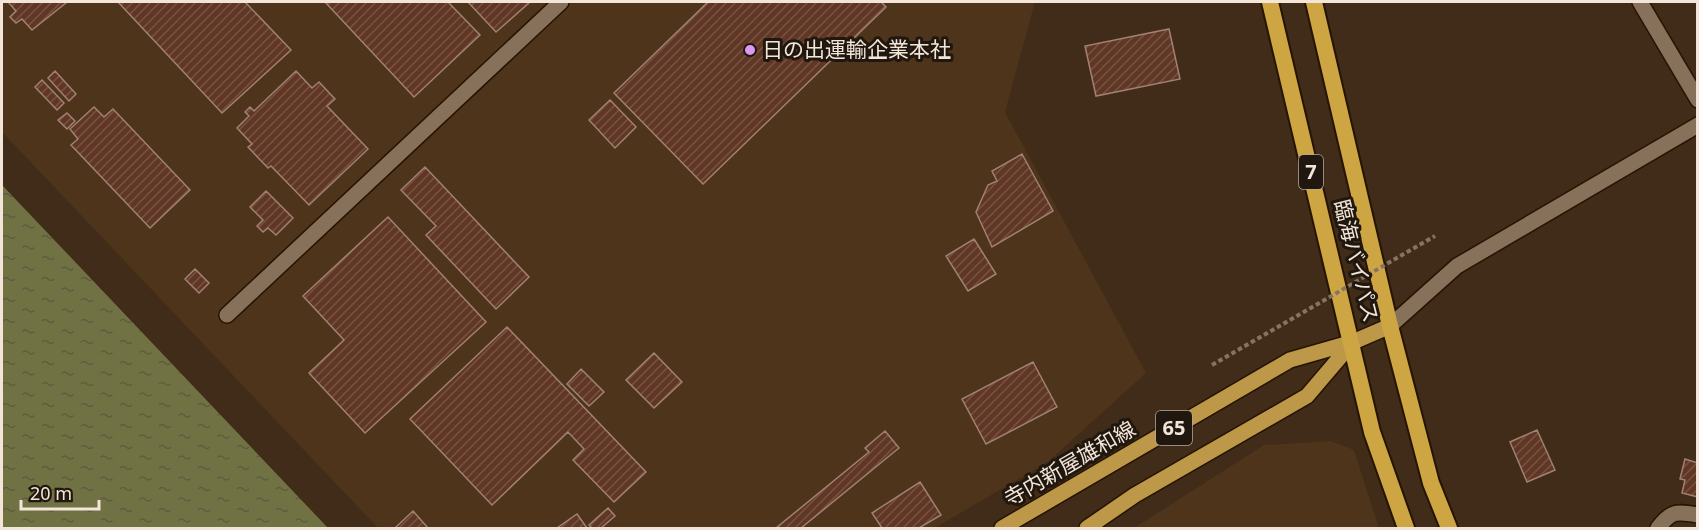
<svg xmlns="http://www.w3.org/2000/svg" width="1699" height="530" font-family="'Noto Sans','Noto Sans JP',sans-serif">
<defs>
<pattern id="water-ripples" width="26" height="14" patternUnits="userSpaceOnUse" patternTransform="scale(1.5)"><rect width="26" height="14" fill="#717243"/><path d="M2 4q2-2 4 0t4 0M15 11q2-2 4 0t4 0" fill="none" stroke="#5d5c42"/></pattern>
<pattern id="building-hatch" width="6" height="6" patternUnits="userSpaceOnUse" patternTransform="scale(1.5)"><rect width="6" height="6" fill="#603624"/><path d="M-1 1l2-2M0 6l6-6M5 7l2-2" fill="none" stroke="#775343"/></pattern>
</defs>
<rect width="100%" height="100%" fill="#402c18"/>
<path fill="#4d341a" d="M2 2H1035L1005 112 1146 373 1049 461 935 528H378L2 132Z
M1331 441 1354 450 1379 528H1134L1264 445Z"/>
<path fill="url(#water-ripples)" d="M2 185 328 528H2Z"/>
<path fill="url(#building-hatch)" stroke="#a08174" stroke-width="1.5" d="M11 2H67L32 30 22 19 16 23 10 17 16 11 9 3Z
M118 2H245L291 50 222 113Z
M325 2H448L480 35 414 97Z
M468 2H530L496 32Z
M708 2H881L886 7 703 184 614 93Z
M1169 29 1180 79 1096 96 1085 46Z
M55 71 76 94 69 101 48 78Z
M296 71 312 88 319 82 335 99 327 106 368 149 309 205 271 166 268 168 248 147 252 144 237 128 249 116 245 112 250 107 254 111Z
M42 80 64 103 57 110 35 87Z
M610 100 636 127 615 148 589 120Z
M94 107 104 117 113 109 190 190 150 228 71 145 78 139 70 129Z
M67 113 75 121 67 129 58 120Z
M1022 154 1053 211 992 247 976 212 988 185 997 181 992 171Z
M425 167 529 277 496 309 426 235 436 226 401 190Z
M266 191 293 218 276 235 268 228 263 232 257 226 263 220 250 207Z
M388 217 486 322 365 433 309 373 344 340 303 296Z
M974 239 996 274 968 291 946 256Z
M195 269 209 283 199 293 185 279Z
M507 327 646 472 614 502 573 460 584 449 568 432 492 505 410 419Z
M654 353 682 382 654 408 626 380Z
M1033 362 1057 407 986 444 962 399Z
M581 369 604 392 589 406 567 384Z
M1537 430 1555 470 1527 482 1510 442Z
M885 431 899 448 801 528H776L869 452 865 448Z
M1685 459 1698 463V497L1682 493 1685 480 1680 479Z
M920 482 941 515 919 528H882L872 513Z
M608 508 615 516 601 528H592L589 525Z
M413 511 428 528H395Z
M577 514 587 528H557Z"/>
<g fill="none" stroke-linecap="round" stroke-linejoin="round">
<g stroke="#261402" stroke-width="18">
<path id="minor" d="M1640 2 1698 100
M227 315 561 2
M1658 528C1671 511 1676 511 1698 515"/>
</g>
<g stroke="#261402" stroke-width="18">
<path id="tertiary" d="M1390 326 1457 266 1698 125"/>
</g>
<g stroke="#261402" stroke-width="18">
<path id="primary" d="M1002 528 1290 360 1353 342 1390 326
M1087 528 1135 495 1307 396 1353 342"/>
</g>
<g stroke="#261402" stroke-width="20">
<path id="trunk" d="M1270 2 1372 432 1406 528
M1314 2 1390 326 1431 483 1449 528"/>
</g>
<use href="#minor" stroke="#88715b" stroke-width="15"/>
<use href="#tertiary" stroke="#88715b" stroke-width="15"/>
<use href="#primary" stroke="#bc9848" stroke-width="15"/>
<use href="#trunk" stroke="#cda542" stroke-width="16"/>
<path stroke="#857463" stroke-width="4" stroke-dasharray="4.5 3" stroke-linecap="butt" d="M1212 365 1435 236"/>
</g>
<circle fill="#dc99f4" stroke="#20170e" stroke-width="2" cx="750" cy="50" r="6"/>
<g text-anchor="middle" stroke-width="6" stroke-linejoin="round" paint-order="stroke">
<g fill="#20170e" stroke="#b4a89c" stroke-width="1.5">
<rect x="1299" y="155" width="24" height="34" rx="4.5"/>
<rect x="1156" y="411" width="36" height="34" rx="4.5"/>
</g>
<g font-size="20" font-weight="bold" fill="#f3e6d9">
<text x="1311" y="179">7</text>
<text x="1174" y="435">65</text>
</g>
<g font-size="21" fill="#f3e6d9" stroke="#20170e" text-anchor="start">
<text x="762" y="57">日の出運輸企業本社</text>
</g>
<g font-size="21" fill="#f3e6d9" stroke="#20170e">
<text transform="translate(1356 261) rotate(76)" y="7">臨海バイパス</text>
<text transform="translate(1070 464) rotate(-30)" y="7">寺内新屋雄和線</text>
</g>
</g>
<rect width="1699" height="530" fill="none" stroke="#f3e6d9" stroke-width="6"/>
<path d="M21 500v9h78v-9" fill="none" stroke="#f3e6d9" stroke-width="3"/>
<text x="30" y="500" font-size="18" fill="#f3e6d9" stroke="#20170e" stroke-width="4.5" paint-order="stroke">20 m</text>
</svg>
